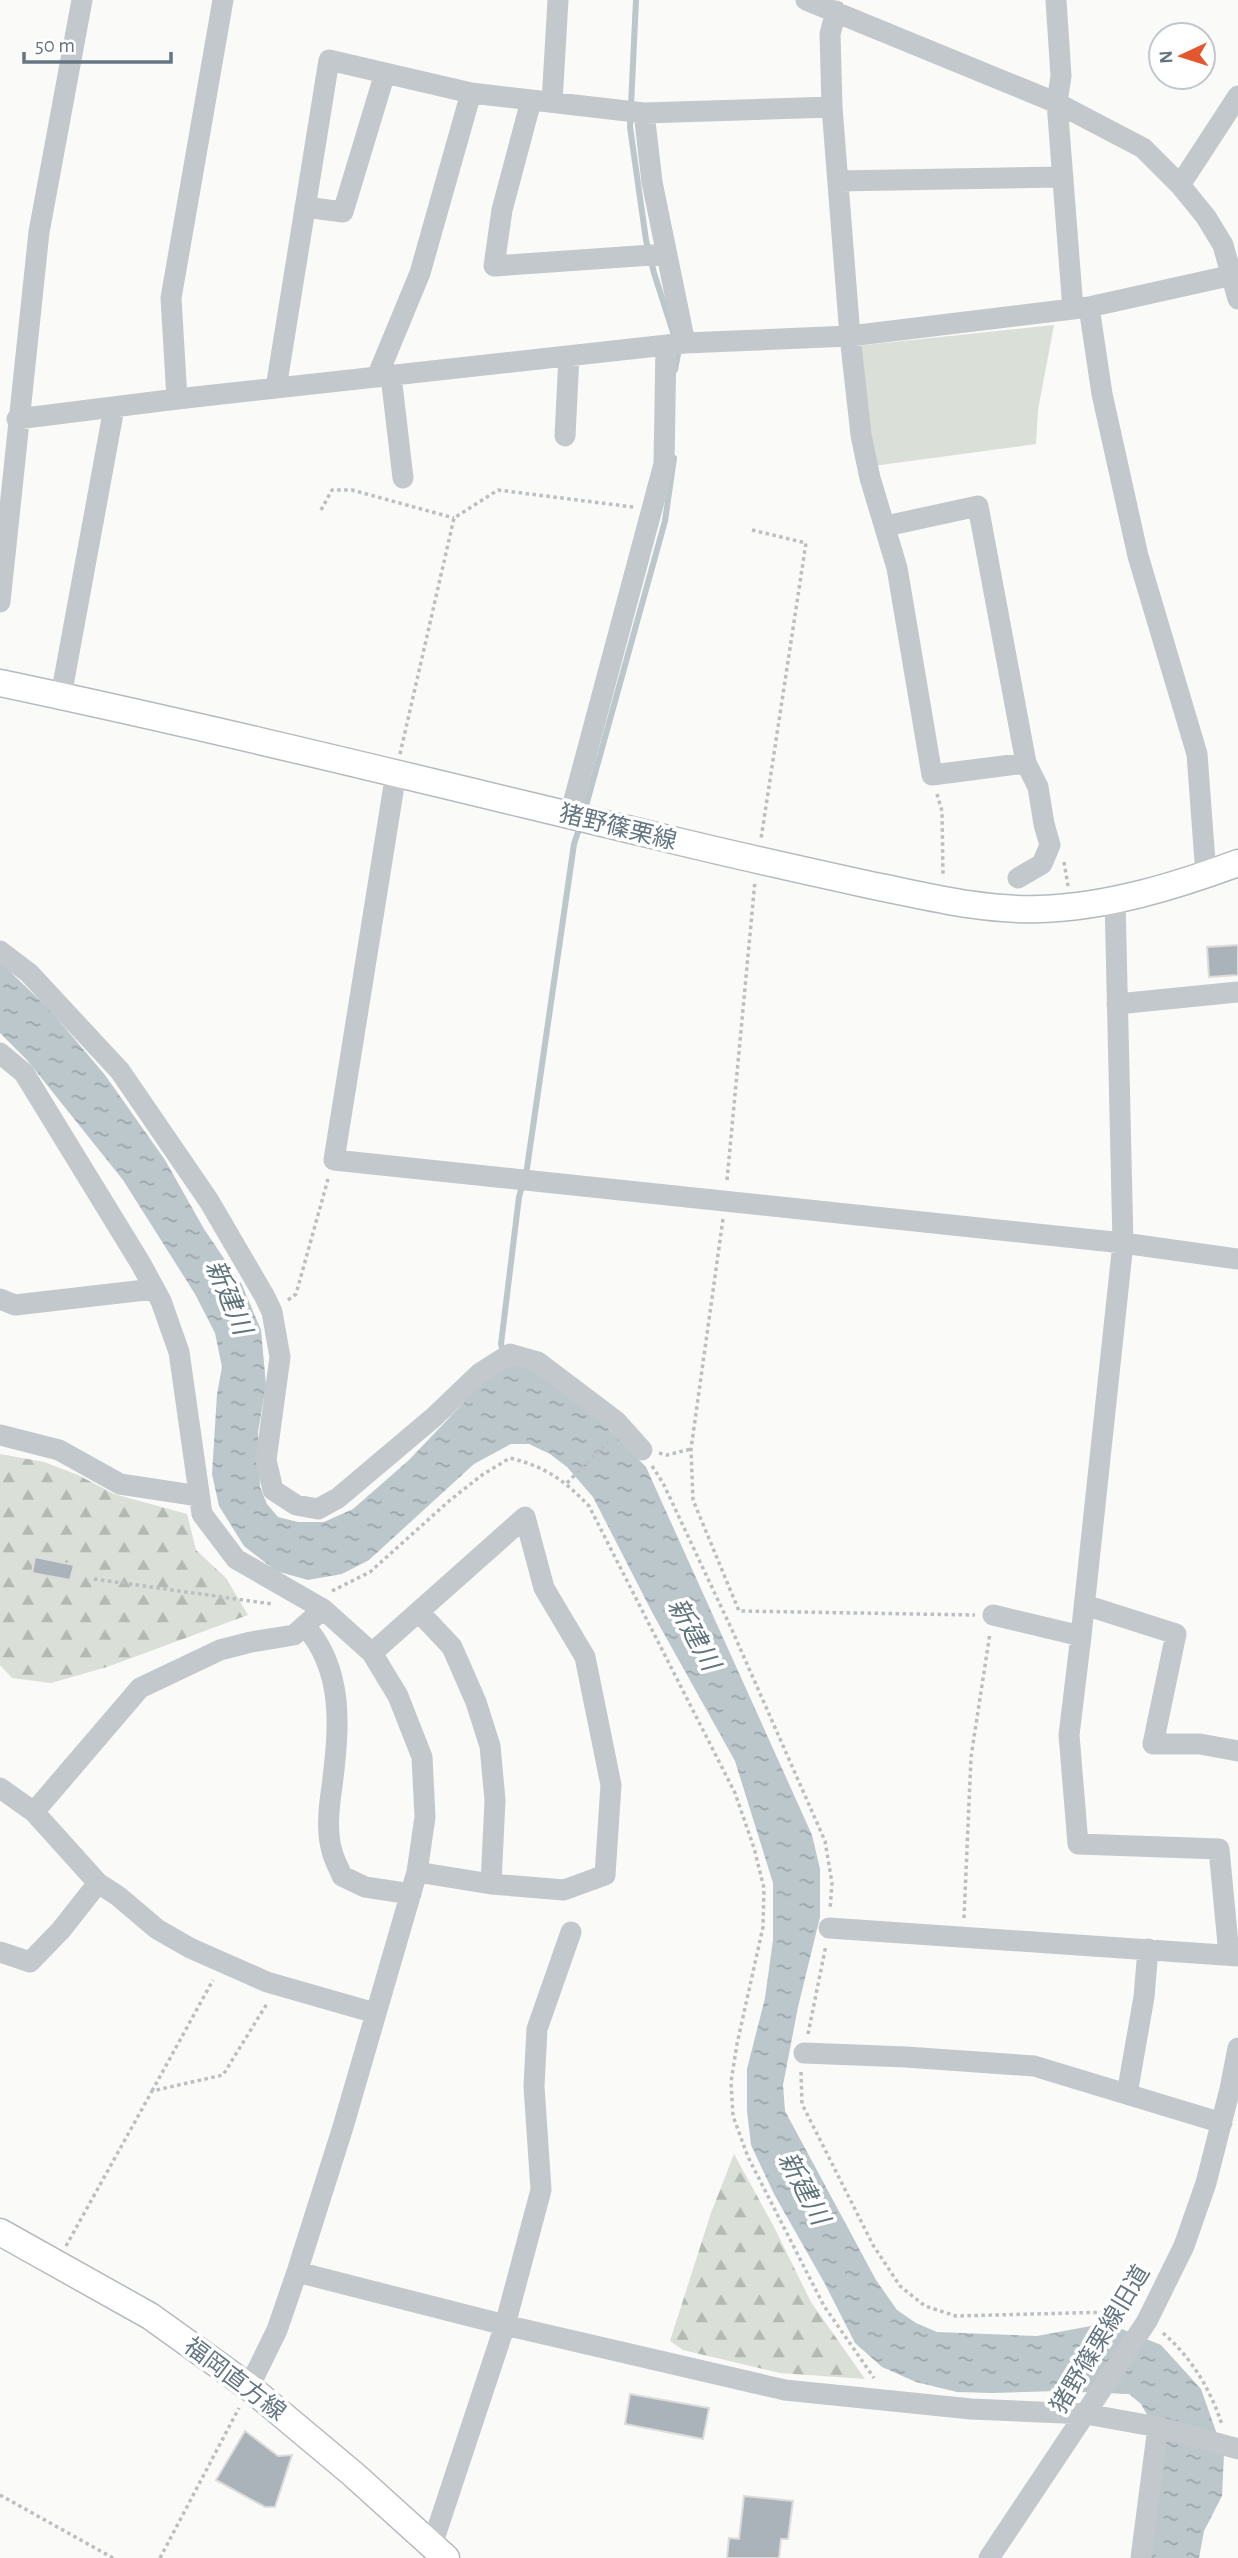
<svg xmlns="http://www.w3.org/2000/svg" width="1238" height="2558" font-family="'Alegreya Sans','Noto Sans JP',sans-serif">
<defs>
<pattern id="forest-firs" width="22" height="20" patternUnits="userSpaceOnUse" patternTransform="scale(1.75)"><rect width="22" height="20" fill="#dadfd7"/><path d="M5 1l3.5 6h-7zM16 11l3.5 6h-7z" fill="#b4b9b4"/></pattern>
<pattern id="water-ripples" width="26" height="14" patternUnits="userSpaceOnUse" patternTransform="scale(1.75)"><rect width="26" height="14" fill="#bbc7cb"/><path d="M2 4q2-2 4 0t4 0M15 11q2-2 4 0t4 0" fill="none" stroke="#9ca6aa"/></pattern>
</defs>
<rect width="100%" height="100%" fill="#fafaf8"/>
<path fill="url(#forest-firs)" d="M0 1454 44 1462 78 1475 114 1494 187 1514 196 1550 226 1578 248 1615 107 1667 51 1683 12 1678 0 1665Z
M734 2154 774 2227 811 2302 865 2379 780 2373 683 2350 670 2341 711 2213Z"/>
<path fill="#dadfd7" d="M1054 325 1038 410 1036 444 873 466 856 346Z"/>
<path fill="url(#water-ripples)" d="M0 962 50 1010 105 1075 165 1160 204 1229 242 1285 261 1330 266 1385 258 1432 260 1487 267 1504 278 1517 298 1522H324L353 1509 409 1460 492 1373 509 1364 532 1370 603 1423 646 1467 812 1835 820 1869V1917L798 2007 783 2085 785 2111 876 2280 897 2310 916 2323 937 2332 1037 2336 1107 2323 1161 2345 1201 2389 1224 2454 1222 2496 1204 2531 1199 2558H1150L1165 2447 1141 2404 1129 2394 1057 2391 992 2393 957 2392 916 2382 882 2367 855 2343 825 2284 774 2194 751 2145 747 2111V2069L765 1998 773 1940V1883L735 1761 653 1614 593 1497 567 1467 550 1454 529 1444H511L474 1464 369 1560 342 1574 308 1580 276 1571 244 1546 219 1506 212 1474 217 1394 222 1367 215 1333 195 1294 123 1180 27 1060 0 1033Z"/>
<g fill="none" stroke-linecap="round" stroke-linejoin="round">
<path stroke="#bbc7cb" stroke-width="6" d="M636 0 630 127 646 240 654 273 673 332
M675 370 678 354 676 346
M584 813 665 521 674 458
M504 1355 501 1344 519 1197 527 1168 574 844 581 823"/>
</g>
<path fill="#aab3b9" stroke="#dcdcda" stroke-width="2" d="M1238 945V975L1209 977 1207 947Z
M35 1557 74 1565 70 1580 32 1573Z
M630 2394 709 2408 703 2439 625 2424Z
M245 2431 278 2456 292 2455 275 2507H265L216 2480Z
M744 2496 793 2501 788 2539H781L779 2558H727L729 2538 739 2539Z"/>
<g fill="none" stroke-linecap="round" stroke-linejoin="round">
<g stroke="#b5babe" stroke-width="29">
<path id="major" d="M0 683C218 729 435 783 652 835 725 853 797 869 870 885 926 896 982 911 1040 909 1107 907 1176 886 1238 863
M0 2232 150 2316 249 2387 353 2474 446 2558"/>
</g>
<path stroke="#bbbfc2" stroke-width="3.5" stroke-dasharray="3.5 3.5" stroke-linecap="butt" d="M321 510 332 490H352L454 518
M752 530 806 543 761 839
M400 754 454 518 498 490 633 507
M937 794 942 811 943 877
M1064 862 1068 886
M727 1180 755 881
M723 1219 691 1449 693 1500 739 1611 975 1615
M288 1300 296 1294 328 1179
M659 1453 667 1455 691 1449
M652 1466 663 1483 732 1630 825 1841 832 1883 830 1910
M567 1483 608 1442
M94 1579 272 1604
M332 1591 370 1572 449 1501 482 1475 510 1458C546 1467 564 1480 589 1506L735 1793 754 1848 764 1888 763 1927 737 2044 731 2082 733 2116 748 2157 824 2306 874 2378
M964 1918 971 1757 990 1633
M808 2034 826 1945
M801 2072 802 2104 873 2245 900 2286 925 2306 956 2316 1113 2312
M152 2091 213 1980
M66 2246 152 2091 223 2075 268 2002
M1163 2333C1191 2357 1211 2390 1222 2425
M0 2495 113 2558
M160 2558 239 2408"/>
<path stroke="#c3c8cc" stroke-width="21" d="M806 0 1057 103 1143 148 1180 185 1206 217 1223 245 1238 299
M1056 0 1061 76 1057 103 1073 309
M836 11 830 34 832 107 850 336 861 435 870 478 897 568 932 775 1026 763
M531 101 502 210 494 266 666 254
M552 102 558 0
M644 113 652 182 685 343
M838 181 1063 177
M1180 185 1238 96
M305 207 343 212 385 73
M1089 307 1102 394 1138 556 1197 754 1206 875
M391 376 403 478
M377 377 420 273 471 93
M276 388 329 60 471 93 644 113 832 107
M177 399 171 298 223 0
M17 419 177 399 685 343 850 336 1089 307 1233 275 1238 270
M565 436 569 356
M886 526 978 506 1026 763 1038 787 1044 824 1050 845 1042 864 1018 878
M0 602 39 232 82 0
M61 696 114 408
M396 773 334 1160 1123 1243 1238 1259
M570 815 664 464 666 345
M0 951 29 973 120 1071 209 1201 265 1297 272 1312 280 1357 266 1460 273 1490 296 1505 318 1509 338 1498 434 1417 480 1373 510 1354 538 1362 616 1421 642 1450
M1117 1004 1238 992
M0 1053 24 1073 141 1264 161 1301 179 1352 202 1514 236 1559 323 1609 372 1653 398 1696 422 1757 425 1817 417 1872 343 2127 297 2272 277 2330 249 2387
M0 1299 15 1305 154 1289
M0 1435 59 1450 120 1484 199 1496
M1085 1605 1176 1634 1153 1744H1200L1238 1751
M419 1612 452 1647 476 1702 490 1746 495 1800 491 1884
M993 1615 1081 1636 1123 1243 1115 899
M305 1626C345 1671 339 1730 332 1786 329 1807 326 1831 332 1851 334 1860 339 1868 342 1876L365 1887 411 1894
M1081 1636 1069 1735 1078 1844 1219 1849 1229 1955
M372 1653 525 1517 544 1588 585 1657 611 1785 605 1875 564 1890 491 1884 417 1872
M0 1788 34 1812 98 1883 118 1896 157 1929 190 1948 267 1982 375 2013
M34 1812 140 1688 220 1650 251 1642 294 1635 323 1609
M829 1928 1238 1956
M0 1952 30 1962 61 1930 98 1883
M804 2053 906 2057 1034 2066 1222 2123
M1127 2094 1144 1997 1148 1949
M297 2272 505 2325 785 2390 971 2409 1086 2414 1158 2427 1238 2449
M432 2545 505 2325 541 2190 534 2086 537 2029 571 1932
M989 2558 1147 2321 1184 2246 1206 2183 1230 2089 1238 2048
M1141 2558 1158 2427"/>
<use href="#major" stroke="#fff" stroke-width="26"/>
</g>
<g text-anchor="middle" stroke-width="7" stroke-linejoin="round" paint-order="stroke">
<g font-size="24" fill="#657683" stroke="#fff">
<text transform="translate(618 827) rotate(14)" y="8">猪野篠栗線</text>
<text transform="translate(1100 2339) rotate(-59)" y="8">猪野篠栗線旧道</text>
<text transform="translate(235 2379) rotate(37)" y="8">福岡直方線</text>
</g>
<g font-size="26" font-style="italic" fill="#60757c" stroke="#fff">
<text transform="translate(229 1297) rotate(67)" y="9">新建川</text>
<text transform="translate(694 1634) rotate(61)" y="9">新建川</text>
<text transform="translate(804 2188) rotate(62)" y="9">新建川</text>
</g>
</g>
<g transform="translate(1182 56) rotate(266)"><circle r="33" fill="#ffffff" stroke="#c1c8cd" stroke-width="2"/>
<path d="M0-5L12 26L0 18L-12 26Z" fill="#e4572e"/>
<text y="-10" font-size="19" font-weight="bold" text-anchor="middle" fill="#657683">N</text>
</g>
<path d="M24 52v10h147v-10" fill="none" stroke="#657683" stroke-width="3.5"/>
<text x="35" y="52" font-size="21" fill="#657683" stroke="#ffffff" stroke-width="5" paint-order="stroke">50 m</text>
</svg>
